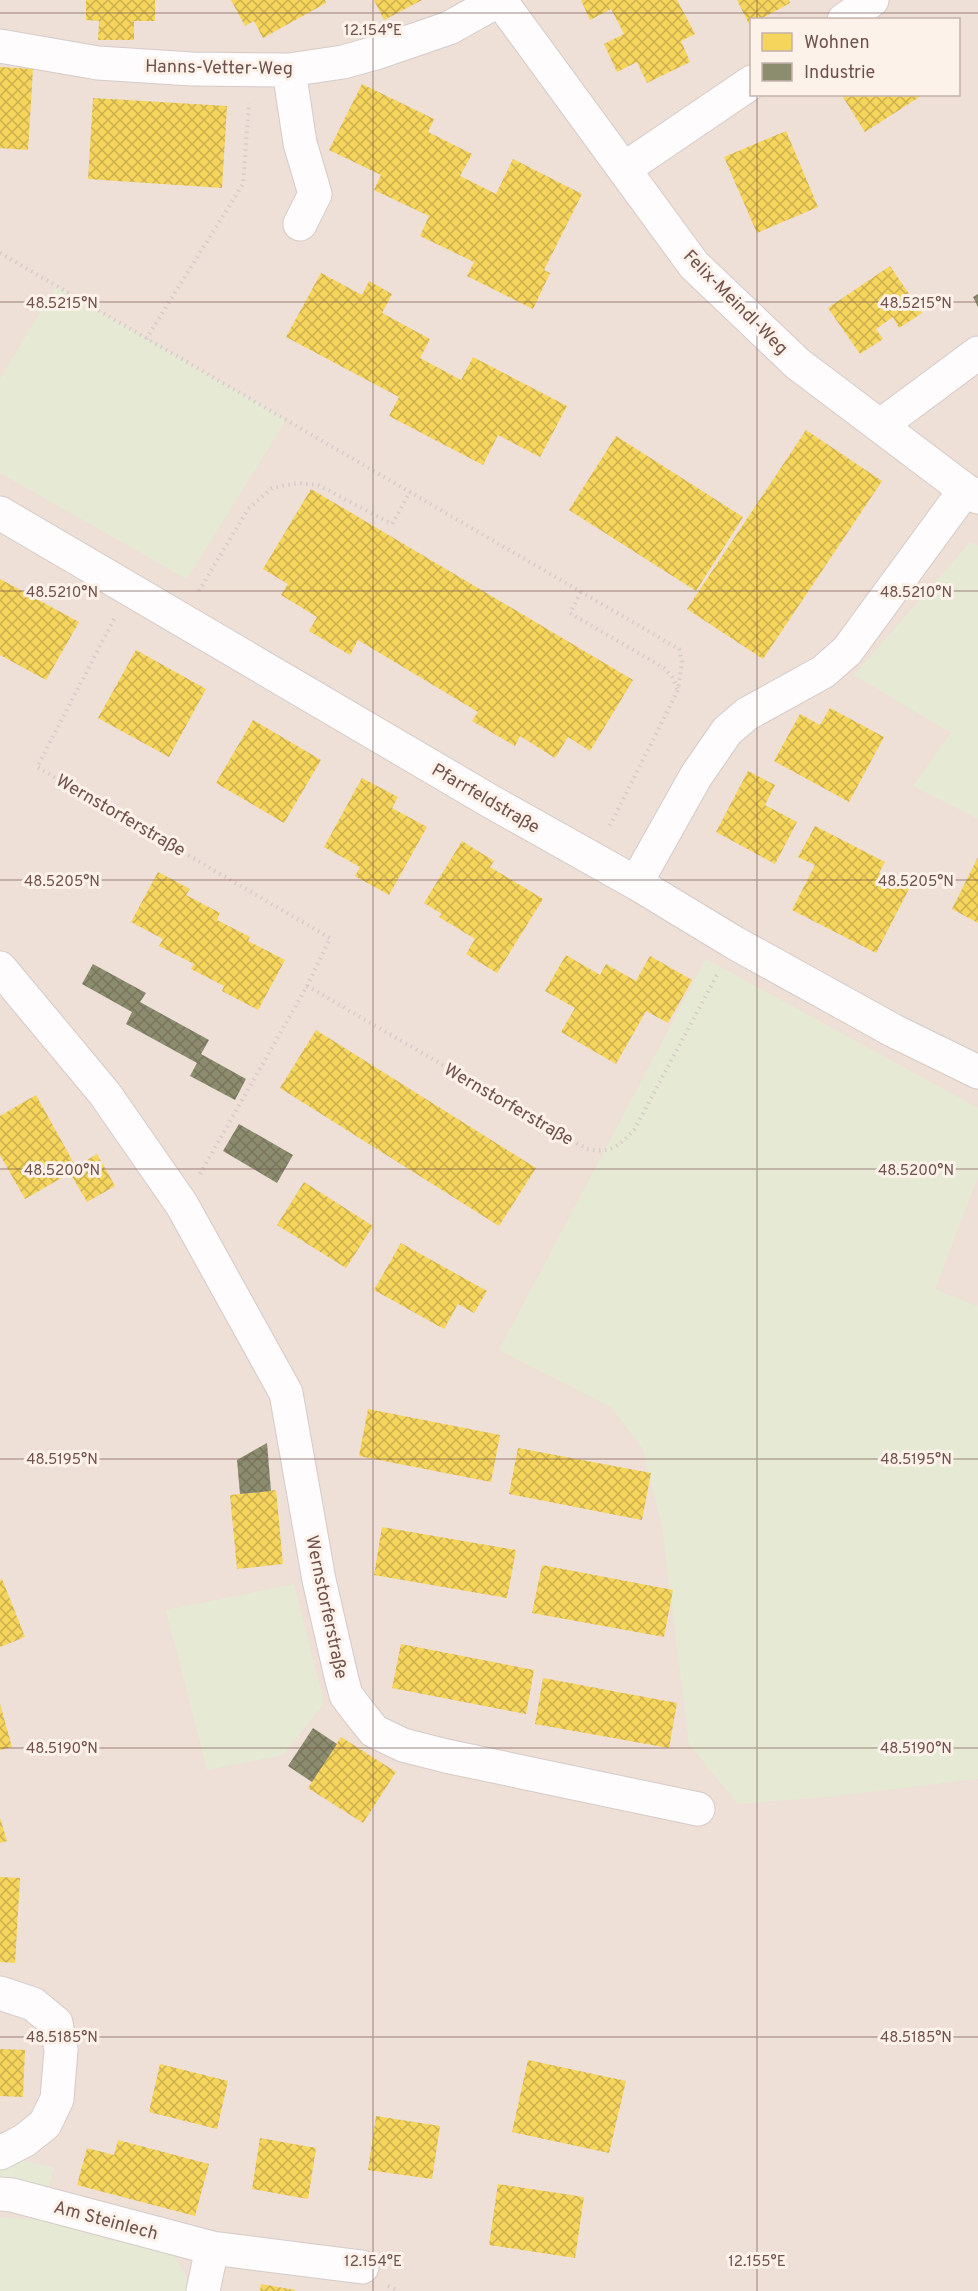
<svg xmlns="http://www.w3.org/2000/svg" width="978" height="2291" font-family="Overpass,sans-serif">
<defs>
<pattern id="homes-cross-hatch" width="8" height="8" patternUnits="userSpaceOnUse" patternTransform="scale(1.5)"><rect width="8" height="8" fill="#f6d55c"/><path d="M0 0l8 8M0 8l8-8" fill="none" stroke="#ccaf4e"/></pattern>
<pattern id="industry-cross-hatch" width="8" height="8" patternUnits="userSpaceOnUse" patternTransform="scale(1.5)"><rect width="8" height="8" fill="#8c8c6e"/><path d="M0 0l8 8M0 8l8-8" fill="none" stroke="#77755d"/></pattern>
</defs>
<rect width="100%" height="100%" fill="#f5eee9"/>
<path fill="#eedfd7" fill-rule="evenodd" d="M0 0H978V2291H0ZM752 20H958V94H752Z"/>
<path fill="#e6ead5" d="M56 286 286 420 187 579 0 473V379Z
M970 542 978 546V819L913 786 951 733 854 675Z
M706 959 978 1108V1177L935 1289 978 1307V1779L827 1797 738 1804 689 1744 662 1526 643 1449 611 1407 499 1350Z
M294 1584 324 1703 283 1755 207 1770 166 1610Z
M12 2158 54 2168 48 2188 0 2182V2163Z
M0 2218C56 2217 110 2235 164 2249 177 2259 189 2274 189 2291H0Z"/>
<path fill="url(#homes-cross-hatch)" d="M86 0H155V21H134V40H98L99 21 86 20Z
M231 0H325L326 3 263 38 254 21 245 26Z
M374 0H422L384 20Z
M581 0H677L695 34 681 41 690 62 647 83 637 62 617 72 604 44 624 34 611 9 590 20Z
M737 0H789L790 3 759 20H752L749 24Z
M0 67 33 69 28 150 0 148Z
M362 84 434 119 428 132 472 154 460 176 496 194 513 159 582 194 544 270 550 273 533 309 467 276 474 262 420 236 429 216 374 190 381 175 329 150Z
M841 94H924L865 132Z
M93 98 227 106 222 188 88 179Z
M786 131 818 207 757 233 724 157Z
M890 266 922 313 899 328 893 317 876 329 883 339 860 354 828 308Z
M321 273 362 295 369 281 392 294 382 313 430 339 420 358 461 380 473 357 567 406 540 457 498 435 483 465 389 416 399 397 286 337Z
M806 430 882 481 763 659 687 609Z
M616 436 743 517 696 591 569 510Z
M311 489 633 680 590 751 568 737 555 758 520 736 515 746 472 721 478 712 358 640 350 655 309 631 317 617 281 595 288 584 263 569Z
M0 579 79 622 46 680 0 655Z
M136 650 206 689 169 757 98 718Z
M830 708 884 737 849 802 774 761 800 714 820 725Z
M253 720 321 760 284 823 216 783Z
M748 771 775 785 765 805 797 822 775 864 716 832Z
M362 778 398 797 392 808 427 827 389 895 355 876 360 867 324 847Z
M815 826 885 862 879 873 909 889 876 953 792 910 815 865 798 857Z
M462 841 494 861 490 867 543 899 497 973 466 954 475 939 439 917 442 914 424 903Z
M978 857V923L952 909Z
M158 872 190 889 186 895 220 913 217 920 250 937 248 941 285 960 258 1010 222 991 224 986 191 969 194 964 159 946 163 939 131 922Z
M566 955 600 975 606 964 636 981 650 956 692 980 668 1023 646 1011 616 1064 561 1032 575 1008 545 991Z
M316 1030 536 1168 499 1226 280 1088Z
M36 1095 76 1167 97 1154 115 1186 87 1202 70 1173 25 1199 0 1155V1116Z
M304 1182 373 1226 346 1268 277 1225Z
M401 1243 487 1291 474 1313 458 1304 444 1329 374 1290Z
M368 1409 500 1435 491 1482 359 1456Z
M518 1448 651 1473 642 1520 509 1494Z
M276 1490 283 1564 237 1569 230 1495Z
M382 1527 516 1550 507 1598 374 1575Z
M542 1565 673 1590 664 1637 532 1613Z
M2 1579 25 1637 0 1647V1580Z
M401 1644 534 1670 526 1714 392 1688Z
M543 1678 677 1703 669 1748 535 1724Z
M0 1704 12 1747 0 1750Z
M341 1737 396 1772 363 1823 308 1788Z
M0 1818 7 1841 0 1843Z
M0 1877 20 1878 15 1963 0 1962Z
M0 2049 25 2050 23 2097 0 2096Z
M528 2060 626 2081 609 2153 512 2132Z
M160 2064 228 2081 217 2129 149 2112Z
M376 2116 440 2126 432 2179 368 2170Z
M260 2138 316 2148 308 2199 252 2189Z
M118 2140 209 2164 195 2216 77 2185 87 2148 114 2155Z
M498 2184 584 2197 575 2258 489 2245Z
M261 2284 295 2290V2291H260Z"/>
<path fill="url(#industry-cross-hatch)" d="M978 294V307L973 297Z
M93 964 146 993 140 1002 209 1040 201 1054 246 1079 235 1100 190 1076 197 1063 126 1024 132 1012 82 984Z
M239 1124 293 1155 277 1183 223 1151Z
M267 1443 271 1491 240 1494 237 1460Z
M313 1728 337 1744 312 1782 288 1766Z"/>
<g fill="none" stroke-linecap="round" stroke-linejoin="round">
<g stroke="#d4cbc8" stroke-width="35">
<path id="street" d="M500 0 694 265 798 364 965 490 978 497
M844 20 872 0
M0 46 98 63 192 69 289 70 343 62 379 52 449 28 499 0
M289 70 300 143 315 194 300 224
M624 169 752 82
M881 425 978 353
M0 513 490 801 636 883 735 943 894 1031 978 1072
M636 883 696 776 727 731 747 714 823 672 847 651 965 490
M0 968 105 1094 182 1205 286 1393 319 1580 341 1676 346 1695 358 1711 374 1731 403 1745 446 1756 698 1809
M0 1993 33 2004 56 2023 61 2050 57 2099 45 2124 25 2140 0 2153
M0 2194 12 2195 212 2248 362 2267
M203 2291 212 2248"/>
</g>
<path stroke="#d7ccca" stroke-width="4" stroke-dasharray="1.5 4.5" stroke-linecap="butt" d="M0 253 679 649 682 662 678 690 608 829
M146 339 243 184 249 103
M199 591 248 509 272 488 298 483 318 485 392 524 410 492
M581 592 570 613 664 668 672 677 678 690
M114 619 37 767 330 938 307 986 200 1174
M307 986 587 1149C610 1154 619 1146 634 1130L718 973
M388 2286 399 2291"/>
<use href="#street" stroke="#fefcfc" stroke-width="33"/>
</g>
<path fill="none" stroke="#70524c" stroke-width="1.5" stroke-opacity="0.45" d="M373 0V2291M757 0V20M0 13H978M757 94V2291M0 302H978M0 591H978M0 880H978M0 1169H978M0 1459H978M0 1748H978M0 2037H978"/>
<g text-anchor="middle" stroke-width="6" stroke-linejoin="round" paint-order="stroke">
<g font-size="18" fill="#70524c" stroke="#fdf2ea">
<text transform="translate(219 67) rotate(1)" y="6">Hanns-Vetter-Weg</text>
<text transform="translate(736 302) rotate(45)" y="6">Felix-Meindl-Weg</text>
<text transform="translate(486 798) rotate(30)" y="6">Pfarrfeldstraße</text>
<text transform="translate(121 815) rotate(30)" y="6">Wernstorferstraße</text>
<text transform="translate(509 1104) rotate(30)" y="6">Wernstorferstraße</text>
<text transform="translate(327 1607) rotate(78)" y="6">Wernstorferstraße</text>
<text transform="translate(106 2220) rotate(15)" y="6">Am Steinlech</text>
</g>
</g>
<g font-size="15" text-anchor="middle" fill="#70524c" stroke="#fdf2ea" stroke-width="6" stroke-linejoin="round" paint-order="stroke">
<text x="373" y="35">12.154°E</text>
<text x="62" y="308">48.5215°N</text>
<text x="916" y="308">48.5215°N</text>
<text x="62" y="597">48.5210°N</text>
<text x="916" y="597">48.5210°N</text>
<text x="62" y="886">48.5205°N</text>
<text x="916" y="886">48.5205°N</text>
<text x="62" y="1175">48.5200°N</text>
<text x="916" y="1175">48.5200°N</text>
<text x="62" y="1464">48.5195°N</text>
<text x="916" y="1464">48.5195°N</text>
<text x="62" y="1753">48.5190°N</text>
<text x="916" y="1753">48.5190°N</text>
<text x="62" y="2042">48.5185°N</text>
<text x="916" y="2042">48.5185°N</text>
<text x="373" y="2266">12.154°E</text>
<text x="757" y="2266">12.155°E</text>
</g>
<rect x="750" y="18" width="210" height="78" fill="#fdf2ea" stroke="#c5b2ab" stroke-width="1.5"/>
<rect x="762" y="33" width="30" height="18" fill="#f6d55c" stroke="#c5b2ab" stroke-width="1.5"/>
<text x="804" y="48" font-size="18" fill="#70524c">Wohnen</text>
<rect x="762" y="63" width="30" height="18" fill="#8c8c6e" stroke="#c5b2ab" stroke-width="1.5"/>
<text x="804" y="78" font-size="18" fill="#70524c">Industrie</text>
</svg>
